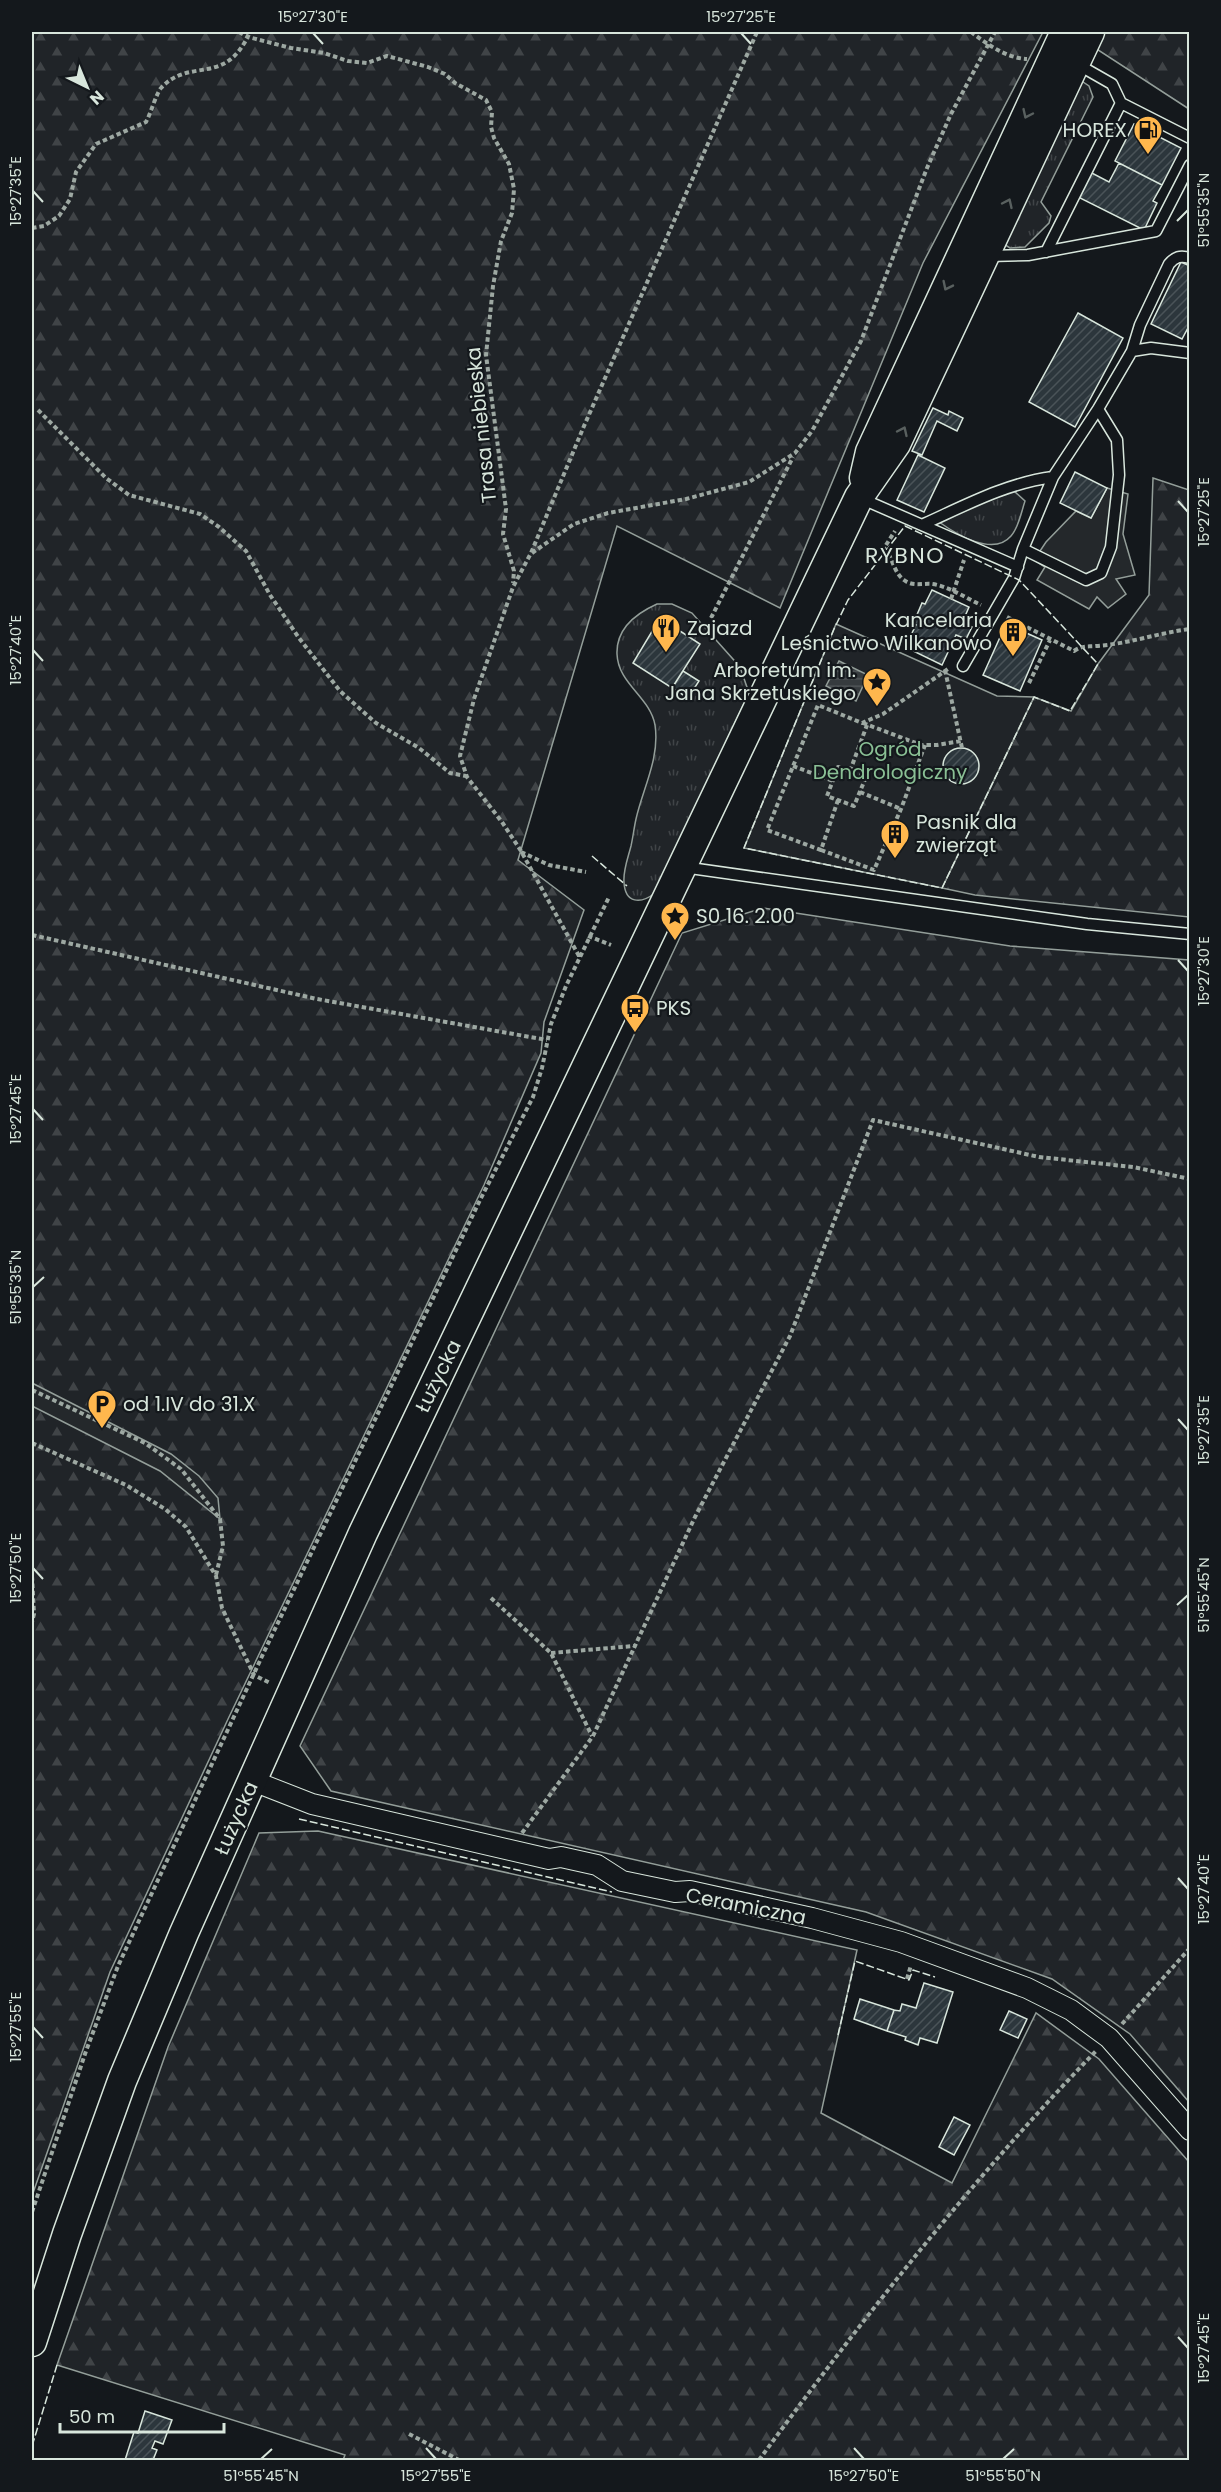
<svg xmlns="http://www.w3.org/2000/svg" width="1221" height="2492" font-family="Poppins,sans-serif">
<defs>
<pattern id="grass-tufts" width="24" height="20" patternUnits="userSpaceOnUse" patternTransform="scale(1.5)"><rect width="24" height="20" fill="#202428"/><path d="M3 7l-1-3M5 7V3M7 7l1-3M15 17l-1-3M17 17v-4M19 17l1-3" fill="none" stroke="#404447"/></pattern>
<pattern id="forest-firs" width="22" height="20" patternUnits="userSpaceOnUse" patternTransform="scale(1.5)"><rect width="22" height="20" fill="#202428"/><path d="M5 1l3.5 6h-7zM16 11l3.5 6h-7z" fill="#404447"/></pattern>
<pattern id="water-rules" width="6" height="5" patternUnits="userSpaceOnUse" patternTransform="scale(1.5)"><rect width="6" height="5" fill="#363b3e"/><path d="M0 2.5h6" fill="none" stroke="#525759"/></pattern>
<pattern id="building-hatch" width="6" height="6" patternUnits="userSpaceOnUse" patternTransform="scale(1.5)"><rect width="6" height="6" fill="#2c363c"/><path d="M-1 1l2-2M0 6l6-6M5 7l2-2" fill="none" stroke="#4a5358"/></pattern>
</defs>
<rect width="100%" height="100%" fill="#14181c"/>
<path fill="url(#grass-tufts)" stroke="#939e99" stroke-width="1.5" d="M1077 78 1089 86 1093 97 1041 202 1051 216 1049 223 1025 247 1010 248 1002 243Z
M1014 491 1025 501C1021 513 1019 527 1011 536 993 557 956 534 939 522V519Z
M657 604H672L692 613 740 667 749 693 655 893C641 904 625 904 624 882 623 870 628 858 631 846 633 837 634 828 636 819 643 788 660 758 655 725 650 697 618 684 617 654 616 628 637 613 657 604Z"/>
<path fill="url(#forest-firs)" stroke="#939e99" stroke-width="1.5" d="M32 32H1043L923 263 780 608 617 526 518 860 584 910 544 1022 541 1053 484 1185 229 1717 110 1972 32 2196Z
M1103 32H1189V109L1095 48Z
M1153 478 1189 490V917L975 895 942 888 1034 697 1071 711 1098 664 1149 595Z
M763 908 1010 946 1189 960V2102L1130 2034 1052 1979 866 1912 331 1791 300 1746 682 933Z
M318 1831 857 1950 821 2113 952 2183 1036 2013 1099 2059 1189 2162V2460H343L345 2455 57 2365 168 2047 259 1833Z"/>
<path fill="#202428" stroke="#939e99" stroke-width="1.5" d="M836 624 997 696 1034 697 942 888 744 848Z"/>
<path fill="#24282b" stroke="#939e99" stroke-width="1.5" d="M1107 488 1128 494 1123 534 1135 575 1116 579 1126 594 1108 608 1097 597 1089 609 1037 580 1045 567 1034 560 1046 542 1076 511 1091 518Z
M32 1383 171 1454 199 1476 218 1498 220 1519 160 1471 32 1406Z"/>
<path fill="url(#water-rules)" stroke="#939e99" stroke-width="1.5" d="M839 661 868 675 856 701 826 686Z"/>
<path fill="url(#building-hatch)" stroke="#d8e6dc" stroke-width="1.5" d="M1134 124 1181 148 1162 185 1115 161Z
M1119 163 1162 185 1153 201 1157 203 1144 230 1078 197 1090 172 1109 182Z
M1181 262 1190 266V324L1182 339 1151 324Z
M1078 313 1123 338 1075 427 1029 402Z
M933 408 948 415 949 411 963 418 957 431 937 421 922 455 912 451Z
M918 455 945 468 924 512 897 500Z
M1075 472 1107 488 1091 518 1060 503Z
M932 590 969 607 962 623 972 627 966 639 956 635 942 665 905 647 916 625 913 624 922 603 925 604Z
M660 618 700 644 672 688 633 663Z
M1006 624 1042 640 1020 691 983 675Z
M683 671 699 681 688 698 672 688Z
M943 766a18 18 0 1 1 36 0a18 18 0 1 1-36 0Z
M924 1983 953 1992 937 2043 920 2038 918 2045 905 2040 906 2037 887 2031 894 2010 900 2011 902 2004 916 2008Z
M860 1999 894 2010 887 2031 854 2019Z
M1009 2011 1027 2019 1018 2038 1000 2030Z
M954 2117 970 2125 954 2155 939 2147Z
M145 2411 172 2420 163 2444 155 2441 152 2448 157 2450 153 2460H125L134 2432 138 2433Z"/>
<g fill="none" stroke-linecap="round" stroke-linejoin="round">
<g stroke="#d8e6dc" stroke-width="13">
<path id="lane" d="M1077 64 1112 84 1121 103 1190 138
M1046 252 1121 103
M988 256 1028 255 1156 231 1190 165
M1132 351 1151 348 1190 353
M860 498 1018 567
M924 524C966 505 1007 483 1053 477
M1023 549 1086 580 1101 573 1111 547 1119 475 1117 440 1098 409
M963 666 1014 578 1023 549 1053 477 1098 409 1132 351 1140 325 1169 264C1175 257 1180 255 1190 258
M683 867 1087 924 1190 934"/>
</g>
<g stroke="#d8e6dc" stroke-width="22">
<path id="street" d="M253 1781 312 1804 549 1859 561 1857 597 1865 622 1881 675 1892 690 1891 812 1918 901 1942 1027 1988 1071 2010 1109 2038 1190 2130"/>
</g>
<g stroke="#d8e6dc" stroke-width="31">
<path id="secondary" d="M864 478 870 452 1065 32
M32 2342 67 2234 122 2081 184 1933 363 1533 859 497 896 444 1090 32"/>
</g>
<path stroke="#9da8a2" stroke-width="4" stroke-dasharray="4.5 3" stroke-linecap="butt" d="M239 32 248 37 291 48 324 53 348 61 367 63 387 56 428 67 445 74 455 83 486 100 492 112 491 127 494 138 509 164 514 189 512 213 501 241 493 286 486 355 506 509 503 534 514 571 513 583
M971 32C987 44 1006 58 1027 59
M32 228 44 226 59 216 70 199 76 172 96 144 146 122C151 113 156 94 161 88 191 56 225 88 250 32
M38 410 106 478 129 495 200 514 219 527 246 551 270 595 299 638 340 691 376 723 419 748 450 773 466 776
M886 545 895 531
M884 548C893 557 893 572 904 580 913 587 922 583 932 584 948 586 966 598 981 605
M532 553 574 524 608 513 686 499 749 482 795 453 812 431 861 341 927 168 951 114 995 32
M951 599 964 560
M1007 617 1074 651C1083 645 1087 647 1096 646 1128 644 1158 633 1190 629
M711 618 793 457
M945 670 962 748
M1029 683 1050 640
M863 723 921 745H937L961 741
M793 766 833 781
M838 767 866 777 854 806 827 796Z
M850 771 867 725
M860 792 901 809
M838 800 821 850 767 830 818 705 862 723 883 714 948 669
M821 850 874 870 901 809 925 745
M521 852 549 865 586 872
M32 935 317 999 547 1040
M588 936 611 945
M579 956 521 851 502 822 467 777 460 756 474 699 513 587 531 553 584 426 757 32
M32 1390 145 1443 181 1469 220 1519 223 1546 216 1575
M32 1443 126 1485 165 1509 186 1527 216 1576 222 1608 254 1675 270 1683
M32 1576 34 1614 32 1622
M491 1598 551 1653 592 1736
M551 1653 634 1646
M522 1833 593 1736 695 1517 790 1336 873 1120 1039 1157 1133 1167 1190 1179
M907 1979 911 1965
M1122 2024 1190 1948
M32 2212 86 2051 118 1966 264 1652 480 1200 533 1097 542 1068 551 1024 566 986 609 897
M409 2434 459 2460
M759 2460C863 2318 973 2178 1096 2051"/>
<use href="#lane" stroke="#14181c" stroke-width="10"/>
<use href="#street" stroke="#14181c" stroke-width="20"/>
<use href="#secondary" stroke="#14181c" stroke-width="28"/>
<path stroke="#d8e6dc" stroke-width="1.5" stroke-dasharray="8 3" stroke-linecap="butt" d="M905 526 1019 580 1098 664 1070 711 1034 697 942 888 744 848 834 629 848 600Z
M592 856 627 886
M299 1819 612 1892
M838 2035 855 1961 909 1980 913 1970 935 1977
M32 2446 57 2365"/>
</g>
<defs><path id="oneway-chevron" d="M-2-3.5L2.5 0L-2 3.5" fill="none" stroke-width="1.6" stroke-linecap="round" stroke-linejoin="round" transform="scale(1.5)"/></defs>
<g stroke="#59605f">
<use href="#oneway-chevron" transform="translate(1027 114) rotate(115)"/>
<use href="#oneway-chevron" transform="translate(1008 203) rotate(-65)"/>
<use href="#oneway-chevron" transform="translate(947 286) rotate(116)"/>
<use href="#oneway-chevron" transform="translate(903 431) rotate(-65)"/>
</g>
<path fill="none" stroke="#d8e6dc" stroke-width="2" d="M313 33 323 44M741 33 751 44M33 191 43 202M1177 221 1188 210M1178 501 1188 512M33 650 43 661M1178 960 1188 971M33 1109 43 1120M33 1287 44 1277M1178 1419 1188 1430M33 1568 43 1579M1177 1605 1188 1595M1178 1878 1188 1889M33 2027 43 2038M1178 2337 1188 2348M426 2448 436 2459M854 2448 864 2459M261 2459 272 2449M1003 2459 1014 2449"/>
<defs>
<g id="fuel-pin" transform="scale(1.5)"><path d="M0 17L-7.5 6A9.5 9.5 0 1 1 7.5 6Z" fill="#ffb74d" stroke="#14181c"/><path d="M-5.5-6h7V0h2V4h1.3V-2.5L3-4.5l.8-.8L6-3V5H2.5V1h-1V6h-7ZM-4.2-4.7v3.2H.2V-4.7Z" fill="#111"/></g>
<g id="restaurant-pin" transform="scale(1.5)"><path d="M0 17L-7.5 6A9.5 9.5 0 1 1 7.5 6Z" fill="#ffb74d" stroke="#14181c"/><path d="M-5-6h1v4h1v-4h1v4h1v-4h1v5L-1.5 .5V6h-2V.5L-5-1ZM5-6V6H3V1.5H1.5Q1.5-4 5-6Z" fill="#111"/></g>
<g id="building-pin" transform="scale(1.5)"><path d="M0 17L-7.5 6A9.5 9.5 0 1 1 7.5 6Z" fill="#ffb74d" stroke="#14181c"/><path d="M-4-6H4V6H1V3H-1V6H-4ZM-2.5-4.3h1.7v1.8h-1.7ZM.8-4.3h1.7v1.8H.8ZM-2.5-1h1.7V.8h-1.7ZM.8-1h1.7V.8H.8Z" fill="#111"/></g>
<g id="sight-pin" transform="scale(1.5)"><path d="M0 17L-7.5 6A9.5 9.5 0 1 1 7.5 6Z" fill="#ffb74d" stroke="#14181c"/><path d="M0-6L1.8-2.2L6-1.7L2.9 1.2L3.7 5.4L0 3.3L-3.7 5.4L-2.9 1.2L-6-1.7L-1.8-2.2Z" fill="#111"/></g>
<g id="bus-pin" transform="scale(1.5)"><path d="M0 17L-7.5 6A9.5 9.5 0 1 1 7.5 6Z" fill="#ffb74d" stroke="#14181c"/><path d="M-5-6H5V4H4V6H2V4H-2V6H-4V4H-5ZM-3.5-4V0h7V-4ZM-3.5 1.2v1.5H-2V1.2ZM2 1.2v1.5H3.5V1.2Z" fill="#111"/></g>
<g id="parking-pin" transform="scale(1.5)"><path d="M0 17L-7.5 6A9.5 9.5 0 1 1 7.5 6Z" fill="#ffb74d" stroke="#14181c"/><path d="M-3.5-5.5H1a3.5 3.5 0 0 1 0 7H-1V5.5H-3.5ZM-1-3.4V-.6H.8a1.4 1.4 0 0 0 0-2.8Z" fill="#111"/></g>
</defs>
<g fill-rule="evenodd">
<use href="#fuel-pin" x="1148" y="130"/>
<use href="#restaurant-pin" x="666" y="628"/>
<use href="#building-pin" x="1013" y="632"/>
<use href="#sight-pin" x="877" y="682"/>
<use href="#building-pin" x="895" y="834"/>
<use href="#sight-pin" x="675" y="916"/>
<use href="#bus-pin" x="635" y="1008"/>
<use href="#parking-pin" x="102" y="1404"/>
</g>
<g text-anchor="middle" stroke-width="4.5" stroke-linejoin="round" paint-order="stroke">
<g font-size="20" fill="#d8e6dc" stroke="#14181c" text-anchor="start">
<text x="1127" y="137" text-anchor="end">HOREX</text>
<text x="992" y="627" text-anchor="end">Kancelaria<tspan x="992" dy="23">Leśnictwo Wilkanowo</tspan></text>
<text x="687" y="635">Zajazd</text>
<text x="856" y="677" text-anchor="end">Arboretum im.<tspan x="856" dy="23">Jana Skrzetuskiego</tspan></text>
<text x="916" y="829">Pasnik dla<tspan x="916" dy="23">zwierząt</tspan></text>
<text x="696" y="923">S0 16. 2.00</text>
<text x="656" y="1015">PKS</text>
<text x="123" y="1411">od 1.IV do 31.X</text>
</g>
<g font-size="20" fill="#d8e6dc" stroke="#14181c">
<text transform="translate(481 425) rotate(-96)" y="7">Trasa niebieska</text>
<text transform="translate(438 1376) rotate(-64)" y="7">Łużycka</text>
<text transform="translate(236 1818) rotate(-66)" y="7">Łużycka</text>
<text transform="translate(746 1906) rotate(11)" y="7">Ceramiczna</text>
</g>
<g font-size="20" fill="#8ac095" stroke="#14181c">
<text x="890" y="756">Ogród<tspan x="890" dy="23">Dendrologiczny</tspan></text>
</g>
<g font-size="22" letter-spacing="1.5" fill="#d8e6dc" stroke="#14181c">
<text x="905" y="563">RYBNO</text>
</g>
</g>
<rect width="1221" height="2492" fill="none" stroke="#14181c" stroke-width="66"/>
<g transform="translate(87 87) rotate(137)" stroke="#14181c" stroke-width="4.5" paint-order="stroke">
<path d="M0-4.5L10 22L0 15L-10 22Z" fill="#d8e6dc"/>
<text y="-9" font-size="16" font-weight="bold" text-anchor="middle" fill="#d8e6dc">N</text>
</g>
<path d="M60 2423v9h164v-9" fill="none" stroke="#d8e6dc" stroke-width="3"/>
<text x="69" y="2423" font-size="18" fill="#d8e6dc" stroke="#14181c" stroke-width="4.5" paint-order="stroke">50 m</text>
<rect x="33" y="33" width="1155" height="2426" fill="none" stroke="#d8e6dc" stroke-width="2"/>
<g font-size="15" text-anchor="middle" fill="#d8e6dc">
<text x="313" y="22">15°27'30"E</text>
<text x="741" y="22">15°27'25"E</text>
<text transform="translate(16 191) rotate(-90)" y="5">15°27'35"E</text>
<text transform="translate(1204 210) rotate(-90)" y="5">51°55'35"N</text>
<text transform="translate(1204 512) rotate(-90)" y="5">15°27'25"E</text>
<text transform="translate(16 650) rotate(-90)" y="5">15°27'40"E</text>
<text transform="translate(1204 971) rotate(-90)" y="5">15°27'30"E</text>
<text transform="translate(16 1109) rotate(-90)" y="5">15°27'45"E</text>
<text transform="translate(16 1287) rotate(-90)" y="5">51°55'35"N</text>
<text transform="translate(1204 1430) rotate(-90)" y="5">15°27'35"E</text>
<text transform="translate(16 1568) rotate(-90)" y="5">15°27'50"E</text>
<text transform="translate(1204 1595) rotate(-90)" y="5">51°55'45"N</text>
<text transform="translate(1204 1889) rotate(-90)" y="5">15°27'40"E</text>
<text transform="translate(16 2027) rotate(-90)" y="5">15°27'55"E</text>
<text transform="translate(1204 2348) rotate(-90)" y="5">15°27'45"E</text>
<text x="261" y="2481">51°55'45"N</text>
<text x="436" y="2481">15°27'55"E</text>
<text x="864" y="2481">15°27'50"E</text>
<text x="1003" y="2481">51°55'50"N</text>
</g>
</svg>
